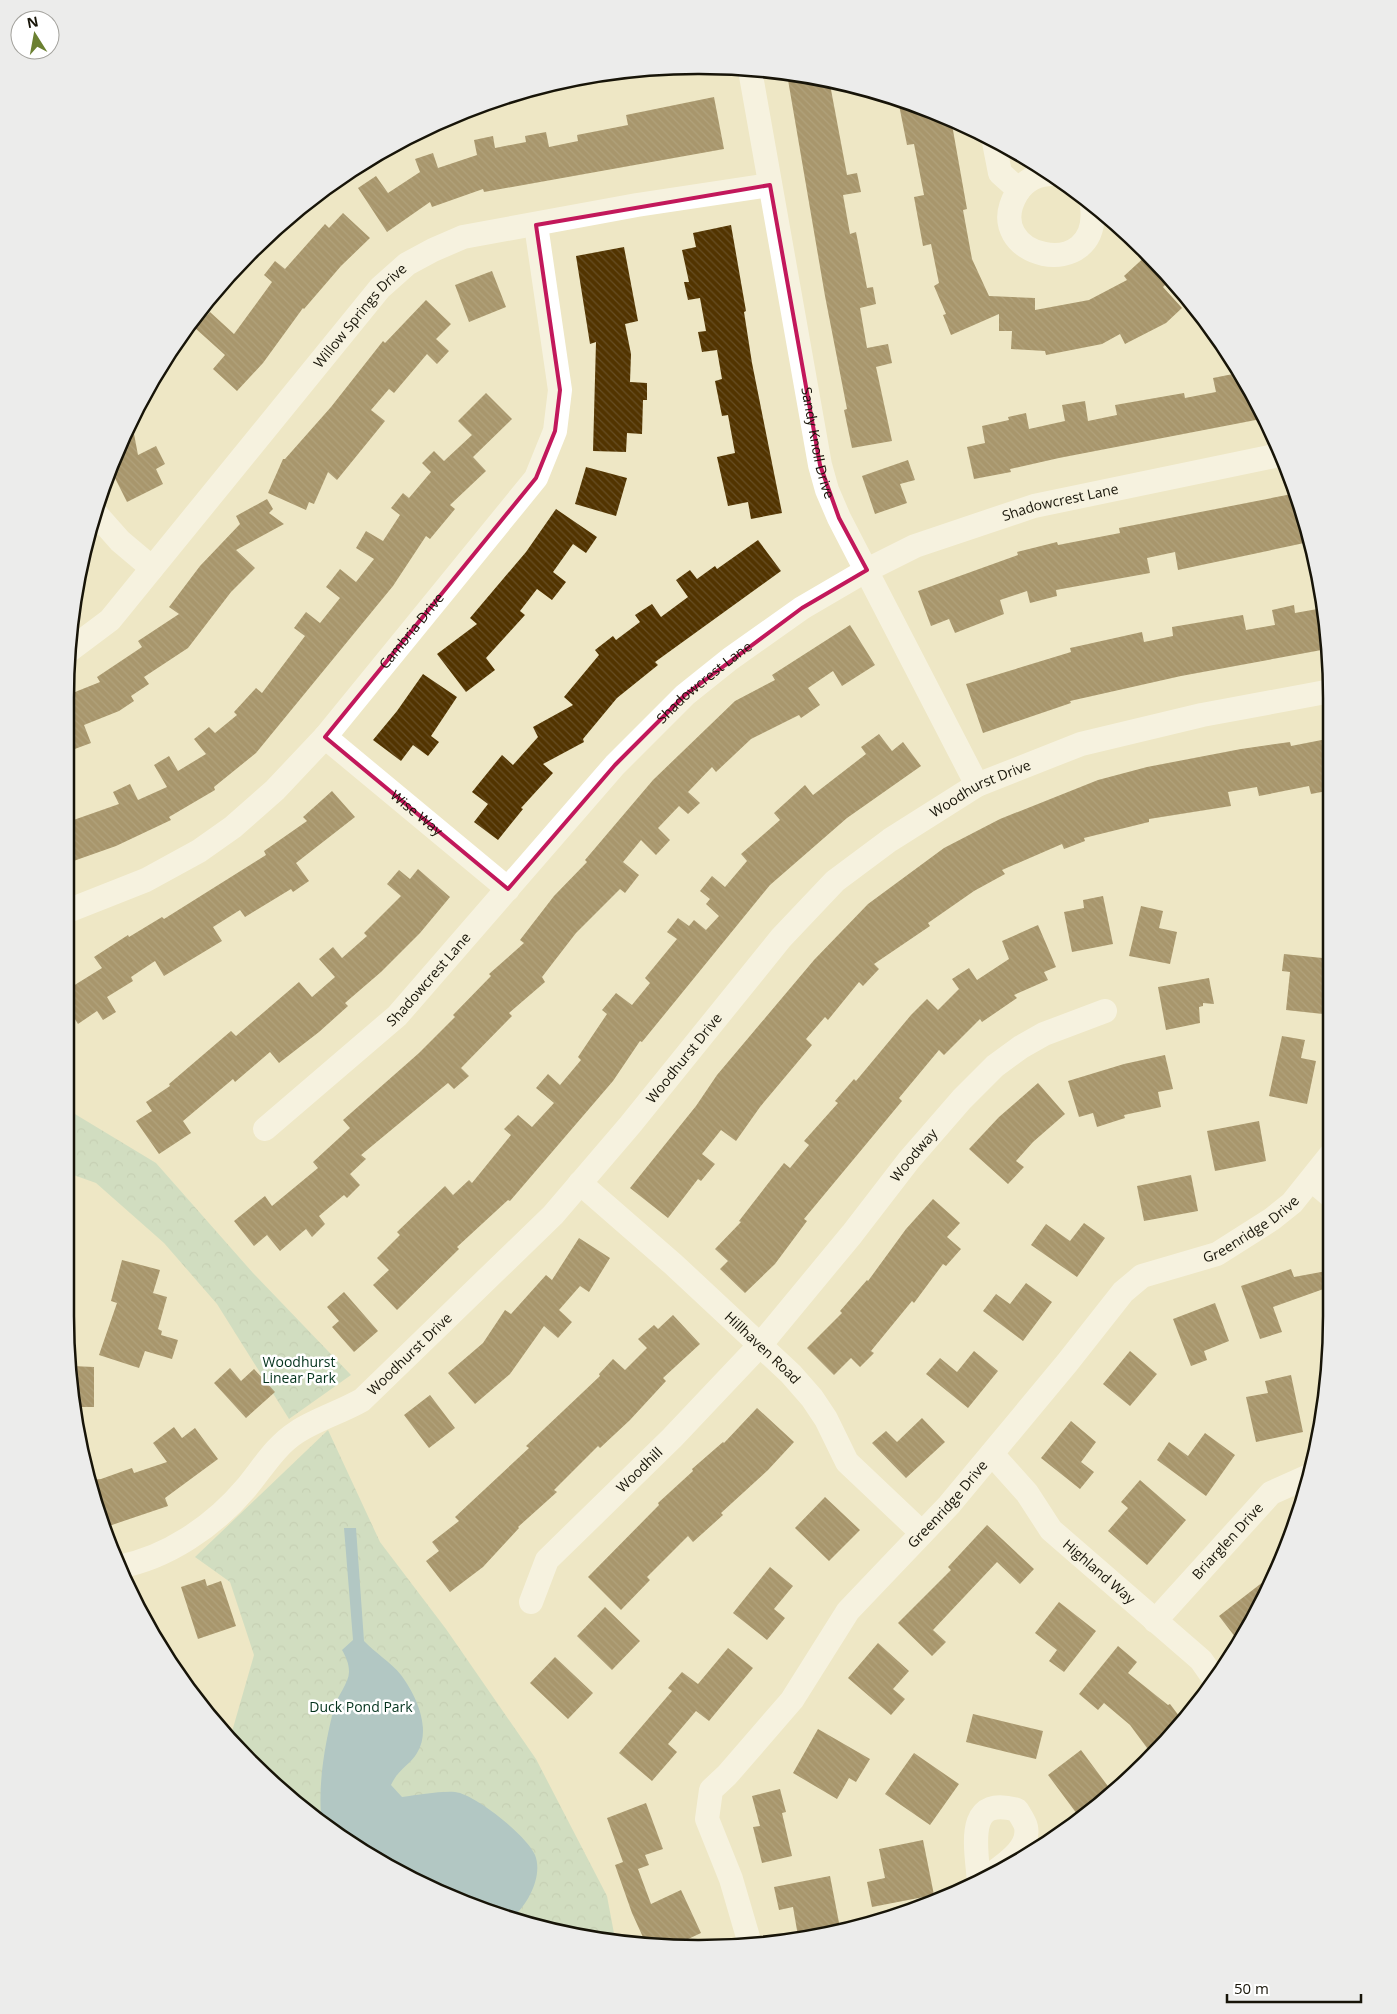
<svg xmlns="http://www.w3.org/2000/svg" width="1397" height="2014" font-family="'Open Sans',sans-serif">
<defs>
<pattern id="park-crowns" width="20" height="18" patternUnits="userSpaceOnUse" patternTransform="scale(1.25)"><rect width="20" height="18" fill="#aed1bb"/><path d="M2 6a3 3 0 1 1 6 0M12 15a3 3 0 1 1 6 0" fill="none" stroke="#95b39f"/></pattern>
<pattern id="building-back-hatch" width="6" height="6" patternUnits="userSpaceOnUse" patternTransform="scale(1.25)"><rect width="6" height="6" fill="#523400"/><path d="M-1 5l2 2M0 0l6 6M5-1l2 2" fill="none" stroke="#674e24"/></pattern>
</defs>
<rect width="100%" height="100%" fill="#eee7c5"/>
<path fill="url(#park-crowns)" d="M65 1108 156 1163 253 1273 351 1375 289 1419 217 1304 164 1243 96 1183 65 1172Z
M328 1430 380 1542 446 1629 536 1759 607 1896 616 1944 456 1901 347 1842 281 1792 231 1735 254 1655 230 1582 195 1557Z"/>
<path fill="#68a0c1" d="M344 1528H356L364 1641C375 1653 391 1662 401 1675 416 1695 432 1729 417 1753 410 1765 399 1768 391 1785L402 1797C419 1795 439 1791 455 1792 475 1794 527 1836 535 1855 543 1875 529 1903 514 1916L456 1901 347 1842 322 1823C317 1787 325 1743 334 1708 337 1696 349 1683 349 1672 349 1663 346 1657 342 1650L353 1640Z"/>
<path fill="url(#building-back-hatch)" d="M787 74 829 79 847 175 857 173 861 192 843 195 850 234 856 232 867 288 873 287 876 304 860 308 867 348 888 344 892 363 876 367 892 441 852 448 844 410 847 409 825 296Z
M714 97 724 149 484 192 483 189 432 207 430 202 387 232 358 188 376 176 388 193 420 172 415 159 433 153 438 168 477 155 474 140 493 136 495 148 526 142 525 136 546 132 549 147 578 141 577 135 628 125 626 115Z
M898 100 941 113 951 119 967 209 963 210 972 259 989 296 1035 298V310L1089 300 1127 280 1124 276 1149 253 1171 279 1163 287 1182 308 1166 323 1125 344 1120 334 1102 344 1046 355 1045 351 1011 349 1012 331H999V314L951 335 943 315 946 314 934 286 939 283 931 244 923 246 914 197 924 195 914 144 907 145Z
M343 213 370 238 341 266 304 309 303 308 263 363 237 391 213 369 225 355 195 328 210 312 234 334 272 282 264 275 275 261 285 269 325 224 329 228Z
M731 225 746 311 744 312 752 363 782 513 751 519 748 502 728 506 717 457 735 453 728 415 722 416 715 381 722 379 717 350 702 352 698 332 706 331 700 298 688 300 684 282H689L682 250 696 247 693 233Z
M624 247 638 321 625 324 631 354 630 382 647 383V400H643L642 434 627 433 626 452 593 451 596 342 590 344 576 256Z
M492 271 506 307 469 322 455 285Z
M426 300 451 324 436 339 449 351 437 364 427 354 394 393 389 389 371 410 385 421 337 480 328 472 314 504 309 502 306 510 268 493 283 459H285L331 407 383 341 385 343Z
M1238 373 1242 386 1246 385 1258 404 1261 419 1059 458 1010 469 1011 472 974 479 967 447 985 443 982 426 1009 420 1008 417 1026 413 1029 429 1065 421 1062 405 1085 401 1088 421 1117 415 1115 405 1184 393 1185 398 1216 392 1213 378Z
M486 393 512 419 473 457 486 471 450 505 455 509 430 539 426 536 393 586 256 753 214 787 215 790 169 817 171 820 116 846 65 864V823L119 804 113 792 130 784 138 800 167 787 154 765 169 756 178 771 206 754 194 739 209 727 215 733 237 715 234 712 256 688 262 693 305 636 294 628 306 612 320 623 340 598 326 587 340 569 356 582 374 559 356 548 366 531 383 541 400 515 391 508 403 493 409 498 431 472 422 463 434 451 444 461 472 435 458 421Z
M131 418 138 455 156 446 165 464 156 469 163 484 127 502 112 472Z
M908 460 915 480 900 484 907 503 875 514 862 476Z
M586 467 627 478 616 516 575 504Z
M1292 494 1309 542 1178 570 1175 552 1147 558 1150 573 1056 590 1057 596 1030 603 1027 591 1000 600 1004 614 955 633 949 619 931 626 918 591 1018 555 1017 552 1057 542 1058 545 1120 533 1119 528Z
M267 499 273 509 269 513 284 524 236 550 255 568 231 592 188 648 144 677 149 684 131 696 134 701 119 711 84 725 91 743 72 750 65 732V696L100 682 97 677 142 647 138 641 179 614 169 607 200 566 240 524 236 516Z
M556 509 597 537 586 553 573 544 553 572 566 582 552 600 537 589 520 611 525 615 486 658 495 670 466 692 437 654 477 624 470 618 526 552Z
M758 540 781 571 655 662 658 665 617 698 583 739 584 742 543 764 553 773 521 808 523 809 498 840 474 822 488 804 472 792 502 755 513 765 538 737 533 727 573 705 564 697 599 655 595 650 613 636 616 640 640 622 635 615 652 604 661 617 688 597 676 580 690 570 697 579 715 566 717 569Z
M1294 605 1295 613 1323 608 1327 649 1181 676 1070 701 1071 703 983 733 966 684 1071 652 1070 648 1142 632 1144 642 1173 636 1172 627 1243 615 1246 630 1275 625 1272 610Z
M850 625 875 665 842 686 833 671 808 688 820 705 801 718 799 715 751 739 716 772 712 767 688 792 700 803 688 814 679 806 658 828 670 840 656 855 641 840 623 862 639 875 625 893 620 889 576 933 542 977 545 982 509 1013 512 1016 461 1068 469 1076 454 1089 448 1083 361 1155 366 1159 350 1174 360 1185 347 1198 344 1195 319 1216 325 1224 312 1237 306 1229 280 1251 267 1235 254 1246 234 1221 265 1196 272 1206 318 1168 313 1162 350 1128 343 1120 419 1053 455 1017 453 1015 491 976 489 974 524 943 520 940 554 896 587 862 585 860 653 780 735 701 775 680 772 675Z
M423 674 457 697 431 736 439 742 428 756 413 745 401 761 373 740 397 711Z
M879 734 892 751 903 742 921 766 847 818 770 885 642 1042 640 1041 613 1081 510 1201 508 1200 457 1247 459 1249 397 1310 373 1285 389 1270 377 1258 400 1235 397 1232 445 1186 453 1195 469 1180 472 1183 511 1135 504 1129 518 1115 532 1127 554 1103 536 1088 548 1074 560 1085 581 1060 578 1057 607 1014 602 1010 616 993 632 1005 650 983 645 978 677 939 667 932 678 918 689 926 694 920 706 930 719 916 706 904 710 899 700 891 712 876 725 887 747 861 741 854 780 820 774 813 805 785 813 795 866 754 861 747Z
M1332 738V774L1329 775 1332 790 1311 794 1309 786 1259 796 1257 787 1228 792 1231 806 1149 819V822L1084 838 1085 841 1064 849 1062 844 1002 870 1005 874 974 891 928 923 930 926 874 964 879 969 863 986 859 982 828 1020 825 1017 806 1039 812 1045 760 1107 736 1141 721 1130 702 1154 715 1164 701 1181 698 1179 668 1218 630 1188 696 1106 717 1075 814 960 868 904 944 848 1000 819 1098 780 1147 767 1241 749 1290 742 1291 746Z
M332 791 355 817 296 863 309 881 293 892 291 889 245 917 240 910 213 927 222 941 164 976 155 961 131 977 133 981 107 997 116 1012 103 1020 97 1011 78 1024 65 1004V991L102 968 94 957 128 935 129 937 162 917 164 919 266 855 264 851 307 821 303 817Z
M418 869 450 897 420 933 381 972 345 1003 348 1006 319 1032 279 1063 270 1052 235 1082 233 1079 183 1121 191 1133 159 1154 136 1121 152 1111 146 1102 170 1086 169 1084 231 1031 236 1036 299 982 312 997 335 977 319 959 333 947 342 958 367 936 364 933 401 896 387 884 399 870 410 879Z
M1103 896 1113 944 1072 952 1064 912 1084 908 1083 900Z
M1141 906 1163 911 1159 928 1177 932 1170 964 1129 956Z
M1038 925 1056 967 1044 972 1048 980 1014 995 1017 998 982 1022 980 1019 944 1055 939 1050 899 1098 902 1101 804 1219 807 1221 775 1264 745 1293 720 1269 728 1261 715 1249 741 1222 739 1221 784 1163 790 1168 809 1145 804 1141 838 1103 835 1101 854 1079 856 1081 911 1015 927 999 938 1010 959 989 952 979 969 968 977 980 1009 959 1002 941Z
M1284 954 1332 959V971L1327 972 1323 1014 1286 1010 1290 972 1282 971Z
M1209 978 1214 1004 1203 1003V1006L1199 1007 1200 1023 1166 1030 1158 987Z
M1282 1036 1305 1040 1301 1058 1316 1061 1307 1104 1269 1096Z
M1165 1055 1173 1089 1158 1092 1161 1107 1124 1115 1125 1118 1097 1127 1093 1113 1079 1117 1068 1081 1124 1064Z
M1038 1083 1065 1114 1033 1142 1016 1161 1024 1167 1008 1184 969 1149 999 1117Z
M1259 1121 1266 1161 1215 1171 1207 1131Z
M1191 1175 1198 1211 1144 1221 1137 1186Z
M933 1199 960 1223 947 1237 961 1249 946 1266 943 1264 914 1303 912 1301 871 1351 874 1353 860 1367 851 1358 834 1375 807 1348 842 1313 840 1311 867 1280 868 1281 906 1229Z
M1084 1223 1105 1238 1077 1277 1031 1245 1046 1224 1070 1241Z
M579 1238 610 1258 589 1292 580 1286 559 1310 572 1322 558 1338 544 1326 510 1374 475 1404 448 1373 483 1343 505 1310 511 1314 546 1275 552 1280Z
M122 1260 160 1270 153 1293 167 1297 158 1329 162 1331 161 1335 178 1340 172 1359 145 1351 139 1368 99 1355 117 1303 111 1301Z
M1291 1269 1294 1277 1332 1270V1286L1273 1307 1282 1332 1260 1339 1241 1286Z
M1026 1283 1052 1302 1023 1341 983 1311 996 1294 1010 1304Z
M344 1292 378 1331 354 1352 332 1327 339 1321 327 1307Z
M1215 1303 1229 1341 1204 1351 1207 1360 1191 1366 1173 1319Z
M673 1315 700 1344 663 1378 666 1381 630 1420 600 1448 598 1446 554 1490 557 1492 518 1527 519 1528 483 1567 450 1592 426 1561 439 1551 432 1542 459 1521 455 1517 529 1448 526 1446 600 1376 599 1374 613 1359 625 1370 647 1348 638 1339 654 1325 658 1329Z
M974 1351 998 1371 968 1408 926 1374 940 1358 957 1372Z
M1130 1351 1157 1374 1130 1406 1103 1384Z
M72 1366 94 1367V1407H77Z
M230 1368 241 1381 254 1369 275 1392 246 1418 214 1383Z
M1291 1375 1303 1432 1256 1442 1246 1397 1268 1393 1265 1381Z
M430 1395 455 1428 429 1448 404 1415Z
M757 1408 794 1442 768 1470 721 1513 723 1515 693 1542 688 1536 647 1577 650 1580 621 1610 588 1577 659 1505 658 1503 693 1471 692 1469 723 1442 724 1443Z
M922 1418 945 1442 906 1478 872 1443 886 1431 897 1442Z
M1071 1421 1096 1442 1081 1462 1094 1472 1080 1489 1041 1458Z
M174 1427 182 1438 195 1428 218 1459 165 1498 168 1506 103 1528 87 1480 101 1479 132 1468 134 1473 167 1462 153 1443Z
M1205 1433 1235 1455 1206 1496 1157 1460 1169 1442 1188 1456Z
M1140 1480 1186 1520 1147 1565 1108 1531 1128 1508 1121 1502Z
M825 1497 860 1530 829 1561 795 1528Z
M987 1525 1034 1569 1020 1584 997 1562 933 1630 946 1642 932 1656 898 1623 951 1570 948 1567Z
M770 1567 793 1586 774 1609 785 1618 767 1640 733 1613Z
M1276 1572 1264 1596 1239 1642 1219 1616Z
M205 1579 207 1586 221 1581 236 1626 198 1639 181 1587Z
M1059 1602 1096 1631 1064 1672 1049 1661 1057 1650 1035 1633Z
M605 1607 640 1641 612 1670 577 1636Z
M878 1643 909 1671 893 1689 905 1699 891 1715 848 1678Z
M1118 1646 1137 1662 1128 1673 1168 1705 1170 1704 1182 1720 1153 1756 1130 1725 1104 1703 1098 1710 1079 1694Z
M728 1648 753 1668 709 1721 696 1711 668 1744 677 1752 652 1781 619 1753 672 1691 668 1688 682 1672 698 1684Z
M555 1657 593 1693 568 1719 530 1683Z
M973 1714 1043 1731 1036 1759 966 1742Z
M818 1729 870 1759 856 1782 849 1778 837 1799 793 1773Z
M1081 1750 1113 1793 1080 1818 1048 1775Z
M914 1753 959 1784 930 1825 885 1794Z
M780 1789 786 1812 782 1813 792 1856 762 1863 753 1827 760 1826 752 1796Z
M646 1803 663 1849 645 1855 649 1865 638 1869 651 1904 681 1890 701 1933 671 1947 647 1946 632 1913 615 1865 623 1862 607 1818Z
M923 1840 934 1895 872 1907 867 1882 885 1878 879 1849Z
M830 1876 840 1928 798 1936 793 1907 779 1910 774 1887Z"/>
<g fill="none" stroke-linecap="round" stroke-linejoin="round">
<g stroke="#fff" stroke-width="24">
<path id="s1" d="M750 70 820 465 827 490 839 518 977 785"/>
<path d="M994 142 1000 173 1019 190"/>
<path d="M1053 174C1038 174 1025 180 1017 193 978 258 1102 286 1092 206"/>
<path d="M97 515 120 541 152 568"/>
<path id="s2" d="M70 650 110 620 380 288 407 264 433 250 463 237 637 205 770 185"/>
<path id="s3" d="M325 737 508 889"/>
<path id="s4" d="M65 912 146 880 199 851 233 827 275 790 325 737 536 478 555 431 560 390 536 225"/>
<path id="s5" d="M265 1129 397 1016 615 765 685 695 730 659 802 608 867 570 915 546 1034 506 1279 455"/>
<path d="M1312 1180 1332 1197"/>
<path id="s6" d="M580 1183 673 1264 791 1374 812 1398 826 1419 847 1462 922 1533"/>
<path id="s7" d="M992 1454 1027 1493 1051 1530 1201 1660 1215 1680"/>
<path id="s8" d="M118 1567C167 1558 214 1526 246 1488 262 1469 275 1446 297 1432 315 1420 341 1412 362 1400L553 1215 630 1125 781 938 835 881 890 840 977 785 1081 744 1202 715 1331 691"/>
<path id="s9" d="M531 1602 547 1560 672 1438 761 1344 852 1234 909 1160 962 1099 995 1066 1021 1047 1044 1034 1105 1011"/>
<path id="s10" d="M1155 1621 1271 1493 1309 1476"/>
<path d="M979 1883C977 1850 963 1794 1017 1810 1020 1815 1025 1822 1026 1827 1031 1852 996 1869 980 1883"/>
<path id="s11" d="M750 1944 731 1879 707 1819 711 1790 727 1775 792 1700 848 1611 949 1505 1067 1363 1123 1292 1142 1276 1217 1254 1272 1219 1292 1203 1332 1153"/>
</g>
</g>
<path d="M0 0H1397V2014H0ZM770 185 820 465 839 518 867 570 802 608 685 695 615 765 508 889 325 737 536 478 555 431 560 390 536 225Z" fill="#eee7c5" fill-opacity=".55" fill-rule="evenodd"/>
<path fill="none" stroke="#c2185b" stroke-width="4" stroke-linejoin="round" d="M770 185 820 465 839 518 867 570 802 608 685 695 615 765 508 889 325 737 536 478 555 431 560 390 536 225Z"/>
<g text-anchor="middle" stroke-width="5" stroke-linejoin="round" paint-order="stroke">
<g font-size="14" fill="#171408" stroke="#fff">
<text dy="5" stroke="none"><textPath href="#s2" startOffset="444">Willow Springs Drive</textPath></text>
<text dy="5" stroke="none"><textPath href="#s1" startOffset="379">Sandy Knoll Drive</textPath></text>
<text dy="5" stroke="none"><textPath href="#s5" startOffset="1032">Shadowcrest Lane</textPath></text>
<text dy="5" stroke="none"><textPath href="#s4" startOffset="455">Cambria Drive</textPath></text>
<text dy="5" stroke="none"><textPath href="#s5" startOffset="628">Shadowcrest Lane</textPath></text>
<text dy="5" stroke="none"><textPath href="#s8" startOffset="1178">Woodhurst Drive</textPath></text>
<text dy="5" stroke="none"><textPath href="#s3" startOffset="119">Wise Way</textPath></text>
<text dy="5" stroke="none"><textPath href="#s5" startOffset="222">Shadowcrest Lane</textPath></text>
<text dy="5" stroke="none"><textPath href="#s8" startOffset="772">Woodhurst Drive</textPath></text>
<text dy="5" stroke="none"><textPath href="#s9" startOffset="592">Woodway</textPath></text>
<text dy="5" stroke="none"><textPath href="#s11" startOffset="954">Greenridge Drive</textPath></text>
<text dy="5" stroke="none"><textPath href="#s6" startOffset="246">Hillhaven Road</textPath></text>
<text dy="5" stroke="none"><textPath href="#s8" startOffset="368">Woodhurst Drive</textPath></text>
<text dy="5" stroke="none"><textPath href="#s9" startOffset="174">Woodhill</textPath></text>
<text dy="5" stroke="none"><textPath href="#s11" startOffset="534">Greenridge Drive</textPath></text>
<text dy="5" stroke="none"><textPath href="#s10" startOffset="108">Briarglen Drive</textPath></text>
<text dy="5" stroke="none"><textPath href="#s7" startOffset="160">Highland Way</textPath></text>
</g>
<g font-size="14" fill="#03321c" stroke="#fff">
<text x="299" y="1367">Woodhurst<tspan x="299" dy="16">Linear Park</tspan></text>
<text x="361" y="1712">Duck Pond Park</text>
</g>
</g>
<path d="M0 0H1397V2014H0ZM698 74H699A624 624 0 0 1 1323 698V1316A624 624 0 0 1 699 1940H698A624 624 0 0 1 74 1316V698A624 624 0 0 1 698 74Z" fill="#ececeb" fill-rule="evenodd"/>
<path fill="none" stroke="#171408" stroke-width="2.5" d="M698 74H699A624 624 0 0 1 1323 698V1316A624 624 0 0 1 699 1940H698A624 624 0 0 1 74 1316V698A624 624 0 0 1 698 74Z"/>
<g transform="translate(35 35) rotate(349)"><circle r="24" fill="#ffffff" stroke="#a2a19c"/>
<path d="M0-4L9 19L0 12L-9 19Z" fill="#6b8031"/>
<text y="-8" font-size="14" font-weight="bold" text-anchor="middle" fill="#171408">N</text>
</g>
<path d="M1227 1994v8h134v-8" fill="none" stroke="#171408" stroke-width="2.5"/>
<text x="1234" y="1994" font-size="15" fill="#171408" stroke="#ffffff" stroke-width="4" paint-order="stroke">50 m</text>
</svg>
